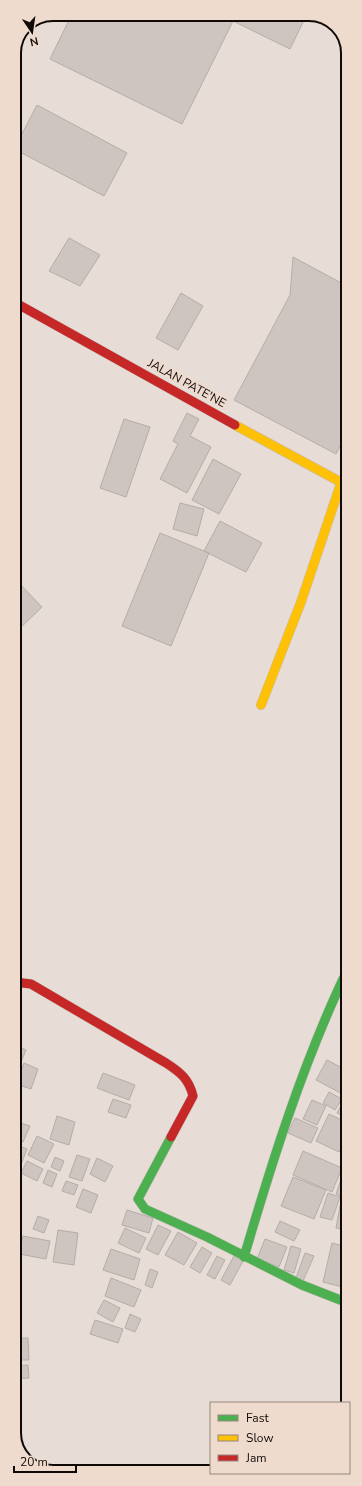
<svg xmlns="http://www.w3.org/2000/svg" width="362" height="1486" font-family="'Nunito Sans',sans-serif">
<rect width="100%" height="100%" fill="#e7dcd6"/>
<path fill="#cec5c1" stroke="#b5ada8" d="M72 14H307L290 49 233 21 182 124 50 59Z
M37 105 127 153 104 196 14 149Z
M69 238 100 255 80 286 49 271Z
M293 257 347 286V432L336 454 234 400 290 295Z
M181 293 203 306 178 350 156 338Z
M187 413 199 419 190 436 211 447 187 493 160 479 178 444 173 441Z
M124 419 150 427 126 497 100 488Z
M347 436 348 464H343Z
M213 459 241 474 219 514 192 500Z
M180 503 204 509 197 536 173 529Z
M220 521 262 543 246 572 204 551Z
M160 533 209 553 171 646 122 626Z
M14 578 42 607 14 634Z
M15 1045 26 1050 16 1074 15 1073Z
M327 1060 348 1071V1097L316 1080Z
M24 1063 38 1069 31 1089 16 1084Z
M103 1073 135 1085 129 1100 97 1088Z
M329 1092 342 1099 335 1110 323 1103Z
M113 1099 131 1105 126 1118 108 1112Z
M312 1100 326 1106 317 1125 303 1119Z
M344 1100 348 1102V1118L337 1113Z
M329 1114 348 1123V1135L339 1152 316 1141Z
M57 1116 75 1122 69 1145 50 1139Z
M295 1118 318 1128 311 1143 288 1133Z
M18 1122 30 1126 23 1142 15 1139V1132Z
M37 1136 54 1144 44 1163 28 1155Z
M15 1144 27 1149 18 1172 15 1170Z
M303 1151 342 1168 332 1192 293 1175Z
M77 1155 90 1159 82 1181 69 1177Z
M55 1157 64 1161 60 1171 51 1167Z
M97 1158 113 1166 105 1182 90 1174Z
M27 1161 43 1169 37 1181 21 1173Z
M345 1168 348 1169V1198L336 1194Z
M48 1170 57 1174 52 1187 43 1183Z
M293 1177 326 1190 314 1219 281 1206Z
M66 1181 78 1185 74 1195 62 1191Z
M83 1189 98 1195 91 1213 76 1207Z
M328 1193 340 1197 332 1220 320 1217Z
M341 1201 348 1203V1230L336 1228Z
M127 1210 153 1218 149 1233 122 1225Z
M38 1216 49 1220 44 1233 33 1229Z
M280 1221 300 1230 294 1241 275 1232Z
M158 1225 171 1231 158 1255 146 1249Z
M125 1228 146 1238 139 1253 118 1243Z
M58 1230 78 1233 74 1265 53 1262Z
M178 1232 197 1243 184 1265 165 1255Z
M23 1236 50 1241 46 1259 19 1254Z
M265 1239 287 1247 279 1267 257 1259Z
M332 1243 348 1247V1282L346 1288 323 1282Z
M291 1246 301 1249 294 1273 284 1270Z
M202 1247 212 1253 200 1273 190 1267Z
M111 1249 140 1259 134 1280 103 1270Z
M305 1253 314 1256 303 1281 296 1278Z
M217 1256 225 1260 215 1279 207 1275Z
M234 1256 243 1261 230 1285 221 1280Z
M150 1269 158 1272 152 1288 145 1285Z
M111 1278 141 1290 134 1307 105 1296Z
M104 1300 120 1308 113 1322 97 1313Z
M130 1314 141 1319 135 1332 125 1328Z
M95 1320 123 1329 118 1343 90 1334Z
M15 1338H28L29 1360H15Z
M28 1365 29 1378 15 1379V1366Z"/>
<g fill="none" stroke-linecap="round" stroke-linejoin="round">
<g stroke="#c3bab5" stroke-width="10">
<path id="fast" d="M171 1137 138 1199 145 1209 207 1237 302 1285 348 1303
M244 1257C272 1162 301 1069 343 979"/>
</g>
<g stroke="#c3bab5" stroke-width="10">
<path id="slow" d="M235 425 348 486
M261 705 301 602 341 483"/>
</g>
<g stroke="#c3bab5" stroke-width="10">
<path id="jam" d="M14 302 235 425
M14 982 31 984 166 1063C180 1072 189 1079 193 1096L171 1137"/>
</g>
<use href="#fast" stroke="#4caf50" stroke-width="9"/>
<use href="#slow" stroke="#ffc107" stroke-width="9"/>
<use href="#jam" stroke="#c62828" stroke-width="9"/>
</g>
<g text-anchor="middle" stroke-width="3.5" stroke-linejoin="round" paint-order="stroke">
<g font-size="12" fill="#100a06" stroke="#efdbce">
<text transform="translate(187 383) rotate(29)" y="4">JALAN PATE'NE</text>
</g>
</g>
<path d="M0 0H362V1486H0ZM53 21H309A32 32 0 0 1 341 53V1433A32 32 0 0 1 309 1465H53A32 32 0 0 1 21 1433V53A32 32 0 0 1 53 21Z" fill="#efdbce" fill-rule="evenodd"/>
<path fill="none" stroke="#100a06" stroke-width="2" d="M53 21H309A32 32 0 0 1 341 53V1433A32 32 0 0 1 309 1465H53A32 32 0 0 1 21 1433V53A32 32 0 0 1 53 21Z"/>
<rect x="210" y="1402" width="140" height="72" fill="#efdbce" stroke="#96877e"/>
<rect x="218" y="1415" width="20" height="6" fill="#4caf50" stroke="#96877e"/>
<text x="246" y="1422" font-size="12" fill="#100a06">Fast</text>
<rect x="218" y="1435" width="20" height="6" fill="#ffc107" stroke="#96877e"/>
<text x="246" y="1442" font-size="12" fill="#100a06">Slow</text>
<rect x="218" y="1455" width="20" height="6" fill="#c62828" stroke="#96877e"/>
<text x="246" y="1462" font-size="12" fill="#100a06">Jam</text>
<g transform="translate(32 32) rotate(167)" stroke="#efdbce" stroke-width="3" paint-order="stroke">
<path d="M0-3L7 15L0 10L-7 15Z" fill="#100a06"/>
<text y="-6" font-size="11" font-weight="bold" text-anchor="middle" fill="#100a06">N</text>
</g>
<path d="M14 1466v6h62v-6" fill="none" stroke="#100a06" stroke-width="2"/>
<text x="20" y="1466" font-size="12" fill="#100a06" stroke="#efdbce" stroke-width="3" paint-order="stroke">20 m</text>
</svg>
